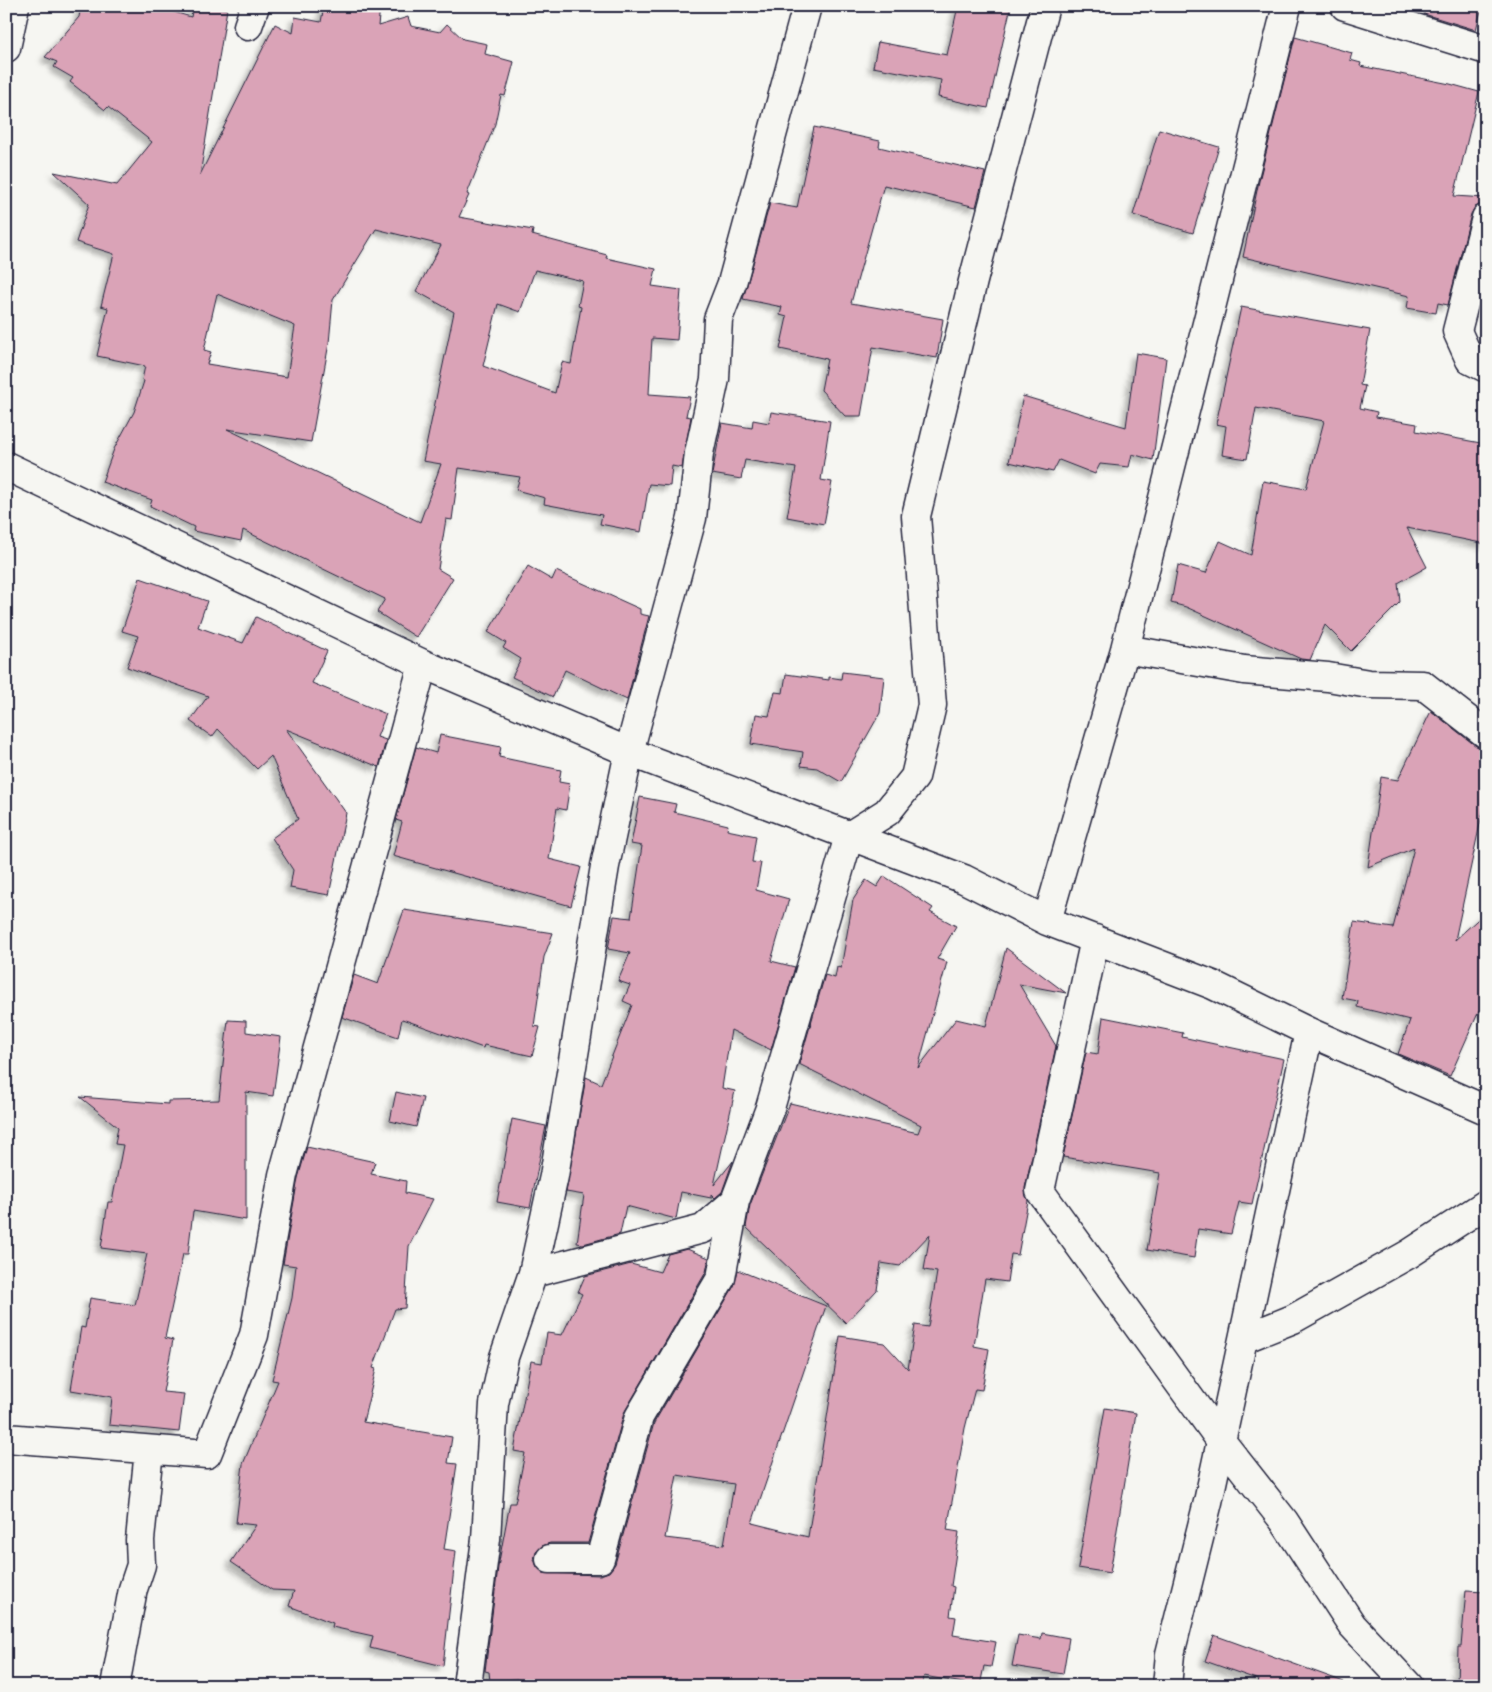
<svg xmlns="http://www.w3.org/2000/svg" width="1492" height="1692" font-family="'Comic Neue',sans-serif">
<defs>
<filter id="shadow"><feDropShadow dx="-4.5" dy="4.5" stdDeviation="2.5" flood-color="#0004"/></filter>
</defs>
<rect width="100%" height="100%" fill="#f6f6f2"/>
<filter id="ink" filterUnits="userSpaceOnUse"><feTurbulence type="fractalNoise" baseFrequency=".02" numOctaves="2"/><feDisplacementMap in="SourceGraphic" scale="10" xChannelSelector="R" yChannelSelector="G"/><feConvolveMatrix kernelMatrix="1 2 1 2 8 2 1 2 1" color-interpolation-filters="sRGB"/></filter>
<g filter="url(#ink)">
<path fill="#daa3b7" stroke="#22223b" fill-rule="evenodd" filter="url(#shadow)" d="M81 6H153L191 17 193 6 227 9 200 175 275 24 293 33 295 17 321 22 324 6H380L378 26 408 17 411 26 440 32 447 24 463 39 487 44 485 54 514 62 505 96 501 95 495 124 467 194 469 195 459 217 533 230 532 235 607 255 606 258 656 269 652 286 681 290 677 340 652 338 649 394 690 397 686 416 691 417 682 468 672 466 670 486 649 484 641 532 600 524 602 515 544 504 545 498 516 490 520 477 459 468 452 520 446 519 438 569 453 578 416 637 377 612 385 599 243 530 241 541 193 531 194 527 150 506 152 500 102 482 114 449 134 412 144 381 142 380 145 366 97 356 108 308 101 306 114 254 76 242 89 204 54 172 117 185 152 142 108 107 105 110 70 82 73 78 54 67 57 62 45 57 79 17ZM376 229 441 245 416 291 454 312 423 461 441 464 420 522 227 429 311 442 329 343 333 300ZM535 270 583 281 578 306 581 307 571 364 562 362 555 393 483 366 498 304 520 312ZM217 294 295 326 287 377 207 364 211 352 204 350Z
M958 6H1011L988 108 938 97 941 80 873 67 878 42 947 55Z
M1426 6H1482L1476 30 1424 14Z
M1295 37 1352 53 1350 60 1361 63 1360 66 1450 84 1479 92 1454 196 1486 198V203L1475 207 1471 214 1448 305 1438 303 1436 313 1407 308 1409 296 1243 257 1259 181Z
M814 127 880 141 879 147 985 172 976 207 884 185 851 303 943 319 937 358 873 347 861 416H845L821 390 827 359 780 349 787 317 780 315 782 307 743 299 770 203 797 208Z
M1159 129 1219 147 1193 233 1133 215Z
M1486 282V310L1479 309Z
M1241 307 1370 330 1360 385 1365 386 1360 408 1377 412 1376 417 1417 424 1416 431 1486 444V544L1407 528 1427 567 1398 583 1400 602 1351 651 1325 625 1310 660 1301 659 1186 607 1171 603 1178 565 1206 573 1220 541 1251 555 1263 481 1306 489 1324 421 1256 408 1247 459 1222 455 1226 426 1216 424Z
M1136 353 1166 358 1153 460 1132 454 1129 467 1100 464 1095 474 1059 460 1053 472 1009 462 1023 396 1126 427Z
M771 412 830 421 821 480 832 482 824 524 787 517 796 468 745 460 741 479 712 474 722 423 752 428 753 420 769 423Z
M528 566 552 580 556 571 640 609V614L649 616 627 700 565 670 553 697 512 677 521 659 503 648 506 643 488 632Z
M140 578 207 601 198 627 243 643 256 617 327 651 312 683 386 714 377 737 386 740 379 767 286 729 346 813 329 895 290 888 293 870 272 838 298 819 271 756 257 769 218 729 212 737 190 721 208 696 127 667 138 636 122 631Z
M842 672 884 677 880 713 841 782 817 768 801 766 803 752 751 744 756 714 769 716 775 692 783 693 786 674 829 680V677L841 679Z
M1431 711 1476 746 1486 749V796L1455 940 1486 912V1013L1479 1011 1450 1076 1398 1054 1410 1020 1357 1007 1358 1001 1342 998 1354 922 1393 928 1414 848 1368 867 1381 777 1398 780Z
M440 735 501 747 499 757 561 770 559 782 570 784 566 810 557 808 549 859 581 867 571 906 393 856 402 822 396 820 416 747 436 753Z
M640 797 676 804 674 812 728 825 727 830 756 836 752 862 761 863 756 890 789 899 771 961 795 967 771 1050 731 1030 722 1088 735 1091 714 1185 733 1161 722 1192 715 1198 711 1194V1198L681 1192 676 1219 626 1206 620 1234 583 1244 577 1243 584 1195 566 1192 586 1077 601 1084 632 1005 623 1001 630 985 618 981 630 953 608 949 614 916 631 918 642 846 631 844Z
M884 876 933 908 930 912 956 926 937 959 947 962 918 1068 956 1019 986 1026 1006 948 1066 993 1019 984 1056 1046 1025 1188 1028 1201 1018 1255 1011 1254 1007 1282 985 1279 974 1346 989 1349 982 1390 975 1389 965 1428 947 1530 959 1532 951 1586 954 1587 950 1616 956 1617 953 1635 996 1642 991 1667 984 1666 980 1686 924 1676 922 1686H528L517 1679 490 1681 489 1672 485 1671 498 1567 510 1503H515L525 1453 514 1451 531 1361 542 1363 547 1333 562 1335 582 1294 578 1292 585 1276 631 1264 660 1272 668 1254 687 1249 709 1258 706 1272 624 1413 588 1543H550L542 1546 536 1552 534 1559 537 1567 543 1573 600 1575 609 1572 615 1564 654 1423 734 1286 738 1270 826 1306 752 1523 808 1537 840 1336 884 1343 908 1369 915 1325 928 1327 937 1272 924 1270 930 1234 900 1266 881 1263 877 1290 846 1323 746 1227 750 1205 790 1103 918 1133 921 1125 799 1064 825 975 835 978 837 967 841 968 853 900 866 880 877 887ZM677 1475 734 1484 724 1545 665 1538Z
M404 910 553 933 544 957 534 1026 540 1027 532 1056 484 1045 483 1048 402 1019 398 1037 342 1017 354 975 378 984Z
M1103 1017 1183 1033 1182 1037 1284 1059 1252 1204 1239 1202 1231 1234 1198 1229 1194 1258 1147 1250 1160 1173 1063 1157 1086 1052 1098 1054Z
M228 1020 246 1021V1032L281 1037 273 1096 246 1092V1220L193 1211 188 1254H183L165 1338 173 1340 163 1392 184 1394 179 1432 109 1425 112 1397 71 1390 81 1327 85 1328 90 1298 135 1305 147 1254 101 1248 108 1202H112L123 1145 115 1144 118 1127 80 1097 168 1104V1101L219 1100Z
M396 1092 423 1098 416 1127 390 1121Z
M512 1119 546 1126 530 1208 497 1202Z
M307 1147 375 1162 371 1174 406 1181 405 1193 433 1199 409 1246 405 1308 395 1309 373 1368 376 1369 363 1422 452 1437 448 1463 457 1464 444 1549 456 1551 443 1666 370 1648 373 1636 332 1627 333 1623 289 1606 294 1591 272 1590 231 1562 256 1525 236 1523 243 1464 278 1381 272 1380 292 1298 296 1266 283 1264 298 1178Z
M1105 1408 1136 1413 1110 1573 1078 1568Z
M1466 1590 1486 1591V1686H1457L1458 1647H1461Z
M1042 1633 1069 1638 1063 1674 1012 1666 1018 1635 1041 1639Z
M1214 1635 1344 1682 1343 1686H1257L1259 1680 1205 1661Z"/>
<g fill="none" stroke-linecap="round" stroke-linejoin="round">
<g stroke="#22223b" stroke-width="31">
<path id="street" d="M1345 6 1486 50
M248 26 255 6
M6 48 15 6
M1486 218 1457 331 1470 360 1486 368
M6 466 423 664 629 752 964 879 1047 921 1213 985 1309 1032 1486 1110
M1125 649 1244 670 1328 677 1369 684 1423 685 1486 734
M1047 921 1125 649 1287 6
M1095 939 1040 1191 1221 1441 1284 1521 1352 1625 1409 1686
M533 1273 703 1229 735 1201
M1243 1339 1293 1319 1409 1254 1486 1204
M6 1438 207 1454 254 1335 283 1175 423 664
M550 1559H600L639 1417 721 1278 735 1201 770 1108 849 836 887 812 915 777 932 705 916 516 973 281 1045 6
M115 1686 133 1589 141 1565 140 1540 149 1450
M467 1686 486 1539 494 1404 504 1357 533 1273 554 1176 605 866 629 752 692 518 699 453 715 379 718 319 732 283 807 6
M1167 1686 1170 1654 1208 1502 1309 1032"/>
</g>
<use href="#street" stroke="#f6f6f2" stroke-width="28"/>
</g>
</g>
<rect width="1492" height="1692" fill="none" stroke="#f6f6f2" stroke-width="25"/>
<rect x="12" y="12" width="1467" height="1667" fill="none" stroke="#22223b" stroke-width="2" filter="url(#ink)"/>
</svg>
